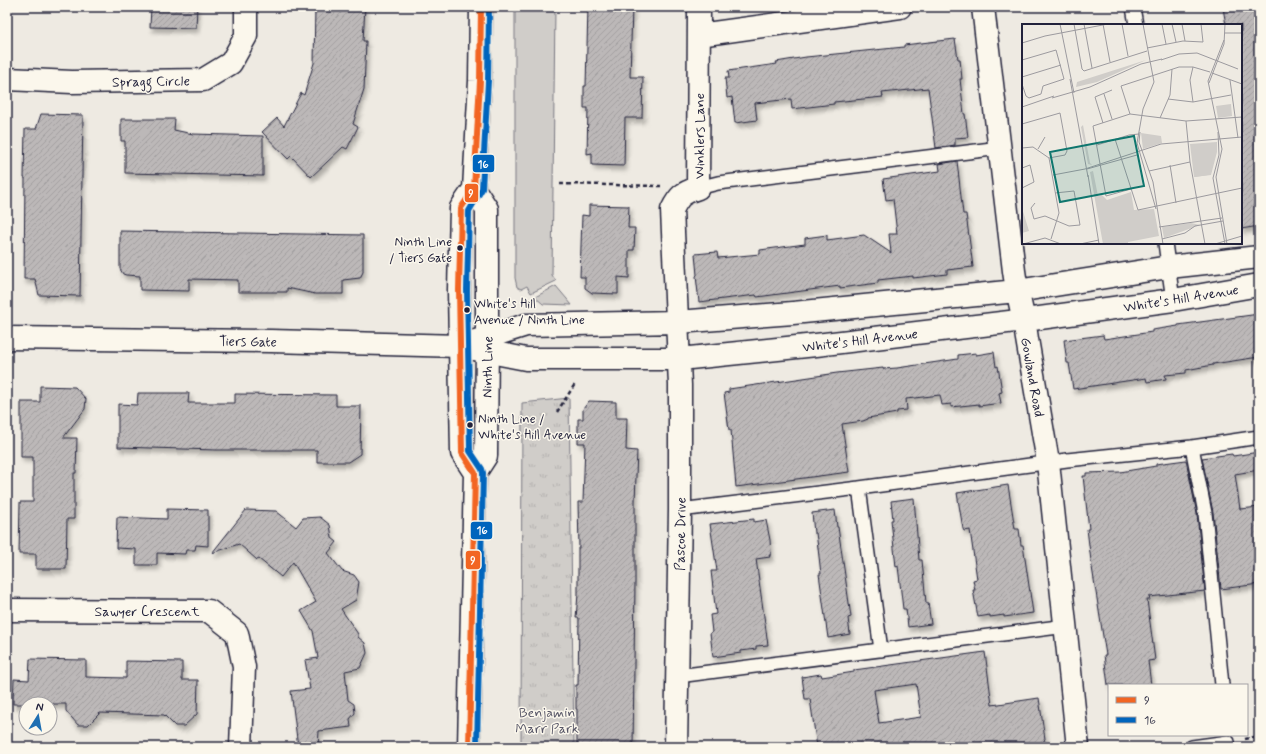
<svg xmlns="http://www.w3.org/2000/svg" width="1266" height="754" font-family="Mynerve,sans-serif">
<defs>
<pattern id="park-tufts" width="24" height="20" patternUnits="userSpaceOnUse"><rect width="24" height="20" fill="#d0cdc9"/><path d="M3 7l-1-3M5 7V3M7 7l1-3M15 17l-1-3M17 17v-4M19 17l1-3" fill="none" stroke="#b2b0ae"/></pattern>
<pattern id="building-hatch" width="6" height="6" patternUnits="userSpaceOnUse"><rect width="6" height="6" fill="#bcb8b8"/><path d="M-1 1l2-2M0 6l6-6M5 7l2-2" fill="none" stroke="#a19e9f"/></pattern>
<filter id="shadow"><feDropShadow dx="2.5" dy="4.5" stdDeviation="2" flood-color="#0004"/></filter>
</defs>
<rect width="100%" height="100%" fill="#eeeae2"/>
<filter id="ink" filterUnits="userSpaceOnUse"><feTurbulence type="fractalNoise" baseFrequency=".025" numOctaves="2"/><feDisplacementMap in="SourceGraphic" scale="8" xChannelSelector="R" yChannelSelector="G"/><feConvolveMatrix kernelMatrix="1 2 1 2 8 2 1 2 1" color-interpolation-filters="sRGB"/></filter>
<g filter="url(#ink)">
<path fill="#d0cdc9" stroke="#797882" d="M515 7H555L552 275 556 281 531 293 527 286 521 289 517 287 515 278Z
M556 286 572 305 543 304 535 297Z"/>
<path fill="url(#park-tufts)" stroke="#797882" d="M569 398 574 747H521L522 403Z"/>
<path fill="url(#building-hatch)" stroke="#22223b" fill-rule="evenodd" filter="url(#shadow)" d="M151 7H197L196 28 150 27Z
M315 7H365L363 41H366L364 89 353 124 358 127 347 149 343 147 311 177 291 156 288 159 262 132 277 118 284 126 301 93 304 95 314 63Z
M588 7H632L630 77H643L642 118H625L624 166 592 165V153L587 154 588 108H584V86H586Z
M1234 7H1259V226L1241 229V25H1226L1223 8Z
M955 39 958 59H960L962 79H960L964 114H965L968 137 955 138V145L936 148 928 88 882 93 883 97 834 102V104L792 109 791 99 755 103 757 120 735 123 732 97 727 98 725 78H729L728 71 777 64 776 62 806 57 904 47V45Z
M41 114 83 115 80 296 39 295 35 279H24L25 178H24L25 129H36Z
M121 119H175L174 130 193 134 263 136V176L125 173V141H121Z
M957 161 963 214H966L973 267 947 270V274L913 278V276L878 280V283L840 288V286L757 297 756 295 699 302 696 276 697 275 695 254 717 252 718 258 760 254V250L805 244V238L827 235V240L864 235 891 253 889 234H897L893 199 886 200 883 179 940 171 939 164Z
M589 205 629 206 628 228H635L634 250H629V278L618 277V294L592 293 585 288V277H580L582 215 589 216Z
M120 231 363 235V272L360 278 343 280V294H315L287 288V292H238V280L189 279V291L140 290V276L126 275 123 274 120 269Z
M1259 314V357L1213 364V365L1186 370V373L1165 375 1166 379 1147 382 1146 378 1073 389 1069 363H1067L1064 340 1103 335 1104 339 1152 332V330L1178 326V325Z
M994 352 996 367 998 366 1002 392 999 393 1001 403 979 406V404L951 407V404L942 405 940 395 906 399 907 410 897 411V413L868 418V419L863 421 842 424 849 472 736 487 731 430H729L724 393 729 392V389L837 373 883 368V369L897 368 958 359V355L976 353V355Z
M40 386 75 387 86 399 85 409 63 438H77L76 473H74V519H67L66 569H36V554H19L20 502H33V457H21V402H40Z
M138 393H189L188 403H235V394L336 395V406H361L360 454 348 462H317V450H216L118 447V404L137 405Z
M589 401 616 402V418H627L626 450 637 451 635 501V581L633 747H577V709H576V685H578L579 618H576L578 594V548H579L578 502H583L585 443H578V419H583V409Z
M1259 452V470L1235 474 1240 509 1259 507V584L1221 589 1213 512 1202 458 1232 454 1233 456Z
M1186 460 1197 514 1205 591 1149 597 1150 600H1147L1155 660 1148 661 1151 685H1108L1104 655H1106L1091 561 1087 529H1089L1083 476H1086V473L1120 472 1156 466V464Z
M1008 485 1015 529H1019L1021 545H1023L1033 613 1004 617V615L990 617V615L978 617 973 590H975L973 580 977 579 970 530 964 531 963 529 957 493Z
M914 498 919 560H922L926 603H928L931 624 908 627 906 609H903L898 566 896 567 891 520H893L891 501Z
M167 509 208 510V546L196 545 195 550H186L185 554 157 553V565H136V549L116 548 117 517 167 519Z
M246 510 276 511 296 527 303 518 320 517 330 525 332 538 337 542 328 553 342 571 354 575 359 582 356 600 341 609 358 634V637L365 643 367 653 360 668 345 671 348 700 354 704 355 713 350 719 351 727 319 731 318 747H298L291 691 310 689 305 660 318 658 313 631 301 611 316 602 293 562 281 577 259 559 257 560 239 544 212 553Z
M835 510 837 527H838L851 617 848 618 850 634 828 638 819 574H821L818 548 816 533H814L812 513Z
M754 519V522L766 520 770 540 771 555H769L770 557 756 559 768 645 756 646V649L741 651V653L713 657 710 633 712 632 710 615 716 614 711 571H717L710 524Z
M985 652 992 705 1039 698 1045 739 1044 740 1045 747H817L810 699H805L802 677 821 674 822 677 854 672V670ZM916 684 921 717 879 723 874 690Z
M30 659 86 660V677L126 678V661L182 662V680H198L197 714 184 726H175L164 715 100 713 88 725H78L66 711V704H13L14 679 29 680Z"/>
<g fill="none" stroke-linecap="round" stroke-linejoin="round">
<g stroke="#22223b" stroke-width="16">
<path id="service" d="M1133 7 1136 25
M698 188 718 183 1000 148
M1165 243 1173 300
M1192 447 1205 513 1222 685
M859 488 881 650
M680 510 859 488 1067 460 1192 447 1259 437
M678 676 1066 626
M1192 747 1228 742"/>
</g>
<g stroke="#22223b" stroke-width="25">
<path id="minor" d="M983 7 1014 271C1017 294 1024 316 1027 339L1048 462 1078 747
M699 35 900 7
M7 79 72 82 203 80 231 63 246 36V7
M460 346 526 325 678 322 793 313 1017 291 1169 267 1259 257
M469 348 526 359H680L816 345 1025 320 1173 300 1259 285
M7 610 209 611 237 633 244 667 241 747
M676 747 680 510V385L672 210C679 196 682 193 698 188L699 7"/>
</g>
<g stroke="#22223b" stroke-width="25">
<path id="tertiary" d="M7 338 271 341 460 346"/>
</g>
<g stroke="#22223b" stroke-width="25">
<path id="secondary" d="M475 473 462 453 459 290 461 208 474 189 480 81 481 7
M469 747 475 473 486 456 487 337V209L474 189"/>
</g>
<path stroke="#22223b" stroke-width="2.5" stroke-dasharray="4 3" stroke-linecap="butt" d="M560 184 661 186
M557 412 575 384
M1245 739 1259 736"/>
<use href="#service" stroke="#fbf7ec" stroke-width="13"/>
<use href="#minor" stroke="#fbf7ec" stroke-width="22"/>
<use href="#tertiary" stroke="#fbf7ec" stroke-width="22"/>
<use href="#secondary" stroke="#fbf7ec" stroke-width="22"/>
<g stroke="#fbf7ec" stroke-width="9">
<path id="bus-1" d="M469 747 475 473 462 453 459 290 461 208 474 189 480 81 481 7"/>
</g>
<g stroke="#fbf7ec" stroke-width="9">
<path id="bus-2" d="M477 747 483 473 482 469 470 451 467 290 469 211 482 189 488 81 489 7"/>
</g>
<use href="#bus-1" stroke="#f26522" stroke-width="6"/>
<use href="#bus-2" stroke="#0065bd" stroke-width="6"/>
</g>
</g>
<g fill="#22223b" stroke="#fbf7ec" stroke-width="1.5">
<circle cx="460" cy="248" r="3.5"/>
<circle cx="467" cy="310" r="3.5"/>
<circle cx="470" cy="425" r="3.5"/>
</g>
<g text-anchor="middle" stroke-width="3" stroke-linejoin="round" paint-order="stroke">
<g font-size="13" fill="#22223b" stroke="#fbf7ec" text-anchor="start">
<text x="452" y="246" text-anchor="end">Ninth Line<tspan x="452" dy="16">/ Tiers Gate</tspan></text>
<text x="474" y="308">White's Hill<tspan x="474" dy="16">Avenue / Ninth Line</tspan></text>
<text x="478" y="423">Ninth Line /<tspan x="478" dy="16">White's Hill Avenue</tspan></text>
</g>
<g font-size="14" fill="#22223b" stroke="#fbf7ec">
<text transform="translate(151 81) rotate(-1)" y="5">Spragg Circle</text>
<text transform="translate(699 136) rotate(-90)" y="5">Winklers Lane</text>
<text transform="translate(1181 298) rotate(-9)" y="5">White's Hill Avenue</text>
<text transform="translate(860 340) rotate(-7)" y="5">White's Hill Avenue</text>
<text transform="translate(248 341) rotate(1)" y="5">Tiers Gate</text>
<text transform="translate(487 367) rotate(-89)" y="5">Ninth Line</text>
<text transform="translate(1033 377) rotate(80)" y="5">Gowland Road</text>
<text transform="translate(680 534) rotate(-89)" y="5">Pascoe Drive</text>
<text x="147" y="616">Sawyer Crescent</text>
</g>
<g font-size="14" fill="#565566" stroke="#fbf7ec">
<text x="547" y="717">Benjamin<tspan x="547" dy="16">Marr Park</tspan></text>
</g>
</g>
<g transform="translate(1022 24)">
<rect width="220" height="220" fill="#eeeae2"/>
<path d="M124 36 75 58 54 63 55 58ZM61 101 68 139 70 141 66 140 59 103ZM195 118V128L189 151 172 153 168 120Z" fill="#d0cdc9"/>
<path d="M209 80 210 92 196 94 194 82ZM119 109 139 112 140 119 121 125ZM71 147 76 172 80 171 85 176 109 168 112 186 132 185 137 212 106 218V220H81L68 148ZM0 184 7 207 0 209ZM169 199 178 201 142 214 140 203Z" fill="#d0cdc9"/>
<path d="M184 141 186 151 173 153 171 143Z" fill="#d0cdc9"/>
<path fill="none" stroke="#9c9a9f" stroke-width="1" d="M38 0 52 69M52 0 60 45 62 47 125 27M62 0 70 44M81 0 88 38M100 0 106 32M121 0 132 58 121 85 115 119 134 185M140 0 144 20M150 0 154 18M160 0 163 17M203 9H220M202 16 186 57 200 125 194 153 205 220M0 19 23 12 86 0M125 24 161 17 181 18 179 0M0 36 34 26 42 55 21 62 19 70 7 74 4 72 0 60M139 36 157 30 175 29 216 45M171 43 168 56 171 78M190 49 220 60M0 53 39 41M48 55 66 153M208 56 216 114M187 59 202 20 203 0M82 70 90 95M30 74 68 63 119 40 140 35M146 75 171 78 209 71M0 83 32 72M108 90 99 62 157 43H171L188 48M138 94 148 71 150 45M164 97 168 138 183 220M81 99 73 73 90 66M0 100 38 89 45 127 43 131 27 134M118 108 117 118 131 158 141 220M196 108 197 131 191 154 203 220M93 115 116 186 220 164M75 121 107 111 117 110M0 124 11 123 27 134 37 189 29 215M16 125 23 113M148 141 154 179M0 144 8 141 12 158 0 164M65 145 115 131M127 147 168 138M31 151 63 145 139 120 220 113M66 151 77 220M109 165 84 172 71 102 108 90 164 97 220 93M13 179 9 184 12 195 23 192 47 202 58 201 52 167 33 169M137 203 200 194M140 215 163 209 173 202 201 197M1 220 23 214 39 220M58 220 77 216M193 220 220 212"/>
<path fill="#0f766e" fill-opacity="0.15" stroke="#0f766e" stroke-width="2" d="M112 112 122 162 38 178 28 128Z"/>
<rect width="220" height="220" fill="none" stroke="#22223b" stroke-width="2"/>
</g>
<g stroke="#fbf7ec" stroke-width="1.5">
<rect x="472" y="154" width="23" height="19" rx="4" fill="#0065bd"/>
<rect x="464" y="183" width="15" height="20" rx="4" fill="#f26522"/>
<rect x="470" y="521" width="23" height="19" rx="4" fill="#0065bd"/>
<rect x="465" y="550" width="16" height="20" rx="4" fill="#f26522"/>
</g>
<g font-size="11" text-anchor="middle" font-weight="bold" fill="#fff">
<text x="483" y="168">16</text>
<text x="471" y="197">9</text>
<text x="482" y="534">16</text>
<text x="473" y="564">9</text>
</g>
<rect width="1266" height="754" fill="none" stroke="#fbf7ec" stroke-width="24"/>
<rect x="12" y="12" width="1242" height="730" fill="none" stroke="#22223b" stroke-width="1.5" filter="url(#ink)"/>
<rect x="1108" y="684" width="140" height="52" fill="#fbf7ec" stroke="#a4a2a5"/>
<rect x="1116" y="697" width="20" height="6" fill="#f26522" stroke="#a4a2a5"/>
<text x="1144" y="704" font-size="12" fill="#22223b">9</text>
<rect x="1116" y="717" width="20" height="6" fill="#0065bd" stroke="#a4a2a5"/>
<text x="1144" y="724" font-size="12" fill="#22223b">16</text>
<g transform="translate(38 716) rotate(11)"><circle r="19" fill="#fbf7ec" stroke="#a4a2a5"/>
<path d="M0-3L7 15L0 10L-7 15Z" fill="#1f6fb2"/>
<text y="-6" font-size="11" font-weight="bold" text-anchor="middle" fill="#22223b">N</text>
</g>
</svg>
